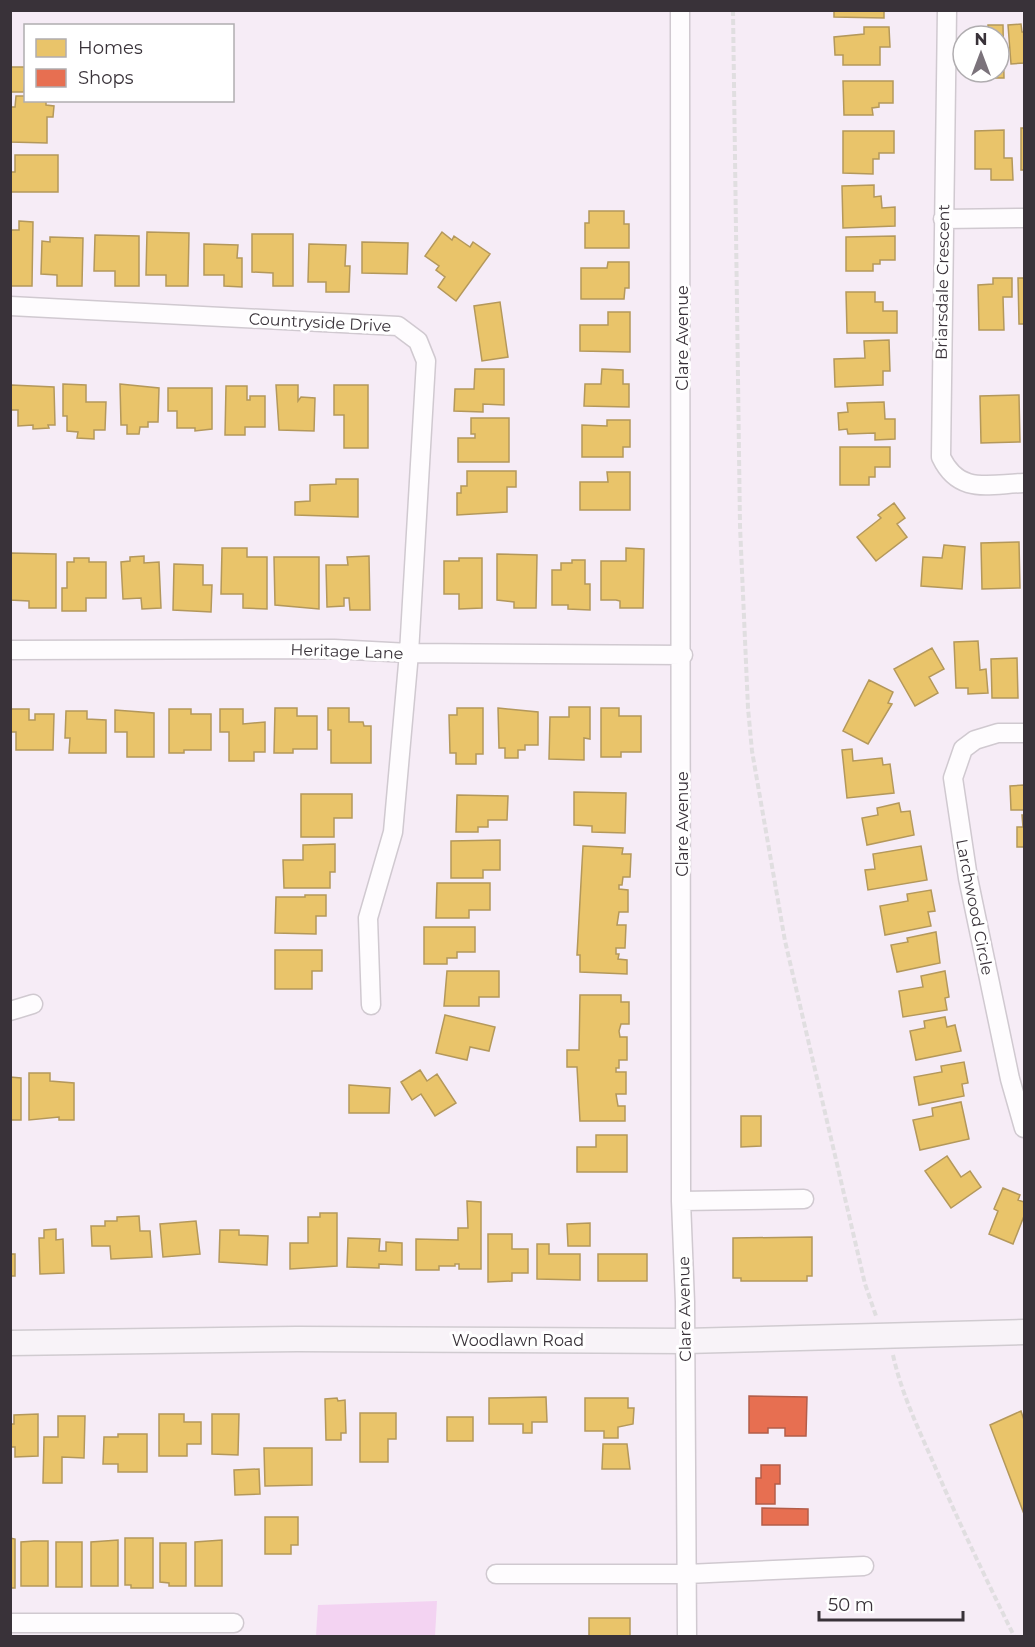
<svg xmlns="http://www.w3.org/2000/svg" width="1035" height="1647" font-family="Montserrat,sans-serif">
<rect width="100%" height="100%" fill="#f6ecf6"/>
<path fill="#f3d3f2" d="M437 1601 435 1636H316L318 1605Z"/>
<path fill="#e9c46a" stroke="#b4985b" stroke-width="1.5" d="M834 10H884V18L834 17Z
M1021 24 1022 32H1024V63L1011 64 1008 25Z
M988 25H1003L1004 78H989V72H999V36H988Z
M864 27H889L890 47H880V65H843V55H835L834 37 864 34Z
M10 67H26L24 92H10Z
M843 81H893V103H879V107L872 108 873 115H844Z
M16 96H26V100H46V105L54 106 53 117H47V143L10 142 11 107H15Z
M1021 128H1024V170H1021Z
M1004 130V158H1012L1013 180H991V169H975V131Z
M843 131H894V153H879V159H873V174L843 173Z
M15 155H58V192H10V172H15Z
M874 185V197L881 196 882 208 895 207V226L843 228 842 186Z
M589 211H624V224H629V248H585V223H589Z
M19 221 33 222 32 286H11L10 230H19Z
M147 232 189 233 188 286H166V275H146Z
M442 232 452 240 454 236 470 247 473 242 490 254 456 301 438 287 445 277 436 270 439 266 425 256Z
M252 234H293V286H273V273L252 272Z
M95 235 139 236V286H115V271H94Z
M895 236V260H880V264H873V271H846V237Z
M50 237 83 238 82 286H57V275L41 274 42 241 50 242Z
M362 242 408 243 407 274 362 273Z
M204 244 238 245 237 258H242V287L224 286V275H204Z
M309 244 346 245 345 266H350L349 292H326V282H308Z
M608 262H629V288H625L624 299H581V268H607Z
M993 278H1012V297H1003L1004 330H979L978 285 993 284Z
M1018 278H1024V324H1019Z
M846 292H875V302H883V311H897V333H847Z
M500 302 508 357 482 361 474 306Z
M608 312H630V352L580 351V325H608Z
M889 340 890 371H883V385L835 387 834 359 865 358 864 341Z
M475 369H504V405L483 404V412L454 411 455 389H474Z
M602 369 623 370V384H629V407L584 406 585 384H601Z
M63 384 86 385V402H106L105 430H94V439L77 438 78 432 67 431V416H63Z
M120 384 159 388 158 422H148V427H140L139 434H127V425H121Z
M11 385 54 387 55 425H48L49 428 33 429V425L18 426V410H11Z
M276 385H298V401L301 397 315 398 314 431 279 430Z
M334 385H368V448H344V415H334Z
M226 386H247V400H250V396H265V427H245V435H225Z
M168 388H212V429L195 431V428H177V411H168Z
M1019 395 1020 442 981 443 980 396Z
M884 402 885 419H895V439L875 440V433L848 434 847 429 839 430 838 413 848 412 847 403Z
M471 418H509V462H458V438H475V434H471Z
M607 420H630V447H623V457H582V425L607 426Z
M840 447H890V467H875V477H869V485H840Z
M467 471H516V487H507V512L457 515V493H461V486H467Z
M607 472H630V510H580V482H608Z
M336 479H358V517L295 515V502L310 501V485L336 484Z
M894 503 905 518 897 524 907 537 876 561 857 537 881 518 878 515Z
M1019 542 1020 588 982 589 981 543Z
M944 545 965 547 962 589 921 586 923 557 942 558Z
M222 548H247V557H267V609L243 608V594H221Z
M626 548 644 549 643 608H620V601L616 600H601V561H626Z
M10 553 56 554V608H29V601L10 600Z
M497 554 537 555 536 608H514V602L497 600Z
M144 556V563L159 562 161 608 142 609 141 598 123 599 121 562 130 561V557Z
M369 556 370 610H350L349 598H344V606L327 607 326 565H348L347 557Z
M274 557H319V609L275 605Z
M74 558H89V562H106V598H86V611H62V588H67V562H74Z
M459 558H482V608L459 609V594H444V561H459Z
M572 560H585V584H590V610L568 609V605H552V570H561V563H572Z
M174 564 203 565V585H212L211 612 173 610Z
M978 641 980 670 986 669 988 693 968 694V688H956L954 642Z
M932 648 944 669 929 677 938 693 915 706 894 669Z
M1017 658 1018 698H992L991 659Z
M869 680 893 692 888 703 892 704 868 744 843 731Z
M569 707H590V739L584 738V760L549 759 550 717H569Z
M275 708H297V716H317V749H293V753H274Z
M328 708H349V722H363L364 726H371V763H331V730H328Z
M457 708H483V754H476V764H456V753H450L449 715H457Z
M498 708 538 712V745H525V750H518V758H505V748H499Z
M601 708H619V716H641V752H621V757H601Z
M10 709H29V720H35V714H54L53 750H16V732H10Z
M169 709H191V714H211V750H184V753H169Z
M220 709H243V724L265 722V752H254V761H229V732H220Z
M115 710 154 713V757H127V732H115Z
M66 711H87V719L106 720V753H69L70 738H65Z
M852 749 853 761 882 758 883 765 890 764 894 793 847 798 842 750Z
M1024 785V810H1011L1010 786Z
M574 792 626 793 625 833 592 832V826L574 825Z
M301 794H352V818H334V837H301Z
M457 795 508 796 507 820H488V827H478V832H456Z
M899 803 901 812 910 811 914 835 867 845 862 818 878 815 877 808Z
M1022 815H1024V847H1017V827H1023Z
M500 840V870H483V878H451V841Z
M335 844V872H330V888H284L283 860H303V845Z
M583 846 623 848 622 854H631L630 877H623L622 885H619V889L628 890V912H619L617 925H626L625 948H616V954H619L618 959 627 960V974L580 972V955H577Z
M921 846 927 880 868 890 865 870 875 869 873 854Z
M437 883H490V910H469V918H436Z
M931 890 935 911 928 912 931 926 885 935 880 906 908 901 907 894Z
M305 895H326V916H316V934L275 933 276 897H305Z
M424 927H475V952H457V958H447V964H424Z
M936 932 940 963 897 972 891 945 908 942 907 938Z
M275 950H322V971H312V989H275Z
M447 971H499V997H479V1006H444Z
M945 971 949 997 945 998 947 1010 903 1017 899 991 923 987 921 976Z
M580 995H621V1002H629V1024H621L619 1031 620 1037H627V1060H619V1068H616V1072H626V1094H616L618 1106H625V1121H580L577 1067H567V1050H579Z
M445 1015 495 1027 489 1051 470 1047 467 1060 436 1053Z
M945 1017 947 1027 955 1025 961 1051 916 1060 910 1031 925 1028 924 1021Z
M964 1062 968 1083 962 1084 964 1096 919 1105 914 1077 942 1072 941 1066Z
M420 1070 427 1081 437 1074 456 1103 435 1116 421 1094 412 1100 401 1082Z
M29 1073H50V1081L74 1083V1120H59V1117L29 1120Z
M10 1077 21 1078V1120H10Z
M349 1085 390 1088 389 1113H349Z
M961 1102 969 1139 920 1150 913 1120 933 1116 932 1108Z
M741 1116H761V1146L741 1147Z
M596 1135H627V1172H577V1147H596Z
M947 1156 961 1177 970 1171 981 1187 951 1208 925 1171Z
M1003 1188 1020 1195 1018 1200 1024 1202V1216L1013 1244 989 1234 998 1211 994 1209Z
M467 1201 481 1202V1269H459V1264H455V1266H439V1270H416V1239L458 1240V1228H468Z
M320 1213H337V1266L290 1269V1243H308V1217H320Z
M139 1216 140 1231H150L152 1257 111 1259 110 1246H92L91 1226H105V1221H117V1217Z
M196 1221 200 1254 163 1257 160 1224Z
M590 1223V1246H568L567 1224Z
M56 1229V1240L63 1239 64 1273 40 1274 39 1238H44V1230Z
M220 1230H239V1235L268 1236 267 1265 219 1262Z
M488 1234H512V1249H528V1273H512V1281L488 1282Z
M812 1237V1276H807V1281H741V1278H733V1238Z
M348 1238 380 1239 379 1251H386V1242L402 1243V1265L379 1264V1268L347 1267Z
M537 1244H549V1254H580V1280L537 1279Z
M10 1254H15V1276H10Z
M598 1254H647V1281H598Z
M546 1397 547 1422H532V1433H523V1424H489V1398Z
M337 1398 338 1401 345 1400 346 1433H341V1440H326L325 1399Z
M585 1398H628V1408H634L633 1424 618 1427V1438H604V1431H585Z
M1021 1411 1024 1420V1514L990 1425Z
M360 1413H396V1439H388V1462H360Z
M38 1414V1456L15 1457V1447H10V1424H14V1415Z
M159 1414H184V1422H201V1444H187V1456H159Z
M212 1414H239L238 1455 212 1454Z
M58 1416H85L84 1458 62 1457V1483H43L44 1437H58Z
M447 1417H473V1441H447Z
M118 1434H147V1472H118V1464H103L104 1437H118Z
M603 1444H627L630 1469H602Z
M264 1448H312V1485L265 1486Z
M259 1469 260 1494 235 1495 234 1470Z
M265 1517H298V1545H291V1554H265Z
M10 1538 15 1539V1588H10Z
M125 1538H153V1588H131V1585H125Z
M118 1540V1586H91V1542Z
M222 1540V1586H195V1542Z
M34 1541H48V1586H21V1542Z
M56 1542H82V1587H56Z
M160 1543H186V1586H169V1583L160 1582Z
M589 1618H630V1636H589Z"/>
<path fill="#e76f51" stroke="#b35d4a" stroke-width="1.5" d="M749 1396 807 1397 806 1436H785V1428H768V1433H749Z
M761 1465H780V1484H775V1504H756V1478H761Z
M762 1508 808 1509V1525H762Z"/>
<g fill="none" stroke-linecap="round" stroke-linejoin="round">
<g stroke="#d0c9d0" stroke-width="21">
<path id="minor" d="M680 10 681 1201 685 1302 687 1636
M947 10 941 457C959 495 988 484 1024 483
M943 219 1024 218
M10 306 398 326 418 341 426 361 409 653 393 832 368 918 371 1005
M10 650 334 649 409 653 683 655
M1024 733H998L975 740 963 749 953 778 968 878 1010 1079 1024 1128
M10 1011 33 1004
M681 1201 804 1199
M496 1574H687L864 1566
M10 1623H234"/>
</g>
<g stroke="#d0cbd0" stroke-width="27">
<path id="major" d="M10 1343 297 1339 685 1341 1024 1332"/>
</g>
<path stroke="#e0dee0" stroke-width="4" stroke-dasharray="6 3" stroke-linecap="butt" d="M733 10 740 526 748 708 752 751 785 941 865 1284 876 1316
M893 1355C901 1392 918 1428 933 1462 958 1521 986 1579 1014 1636"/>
<use href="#minor" stroke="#fefcfe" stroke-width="18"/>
<use href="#major" stroke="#f8f3f8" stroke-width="24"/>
</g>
<g text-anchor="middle" stroke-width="6" stroke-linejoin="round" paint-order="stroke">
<g font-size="16" fill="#393239" stroke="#fff">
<text transform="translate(942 282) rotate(-89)" y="6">Briarsdale Crescent</text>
<text transform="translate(320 322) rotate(3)" y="6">Countryside Drive</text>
<text transform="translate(682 338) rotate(-90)" y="6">Clare Avenue</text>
<text transform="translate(347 651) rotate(2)" y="6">Heritage Lane</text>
<text transform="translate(682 824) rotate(-90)" y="6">Clare Avenue</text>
<text transform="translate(975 907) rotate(79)" y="6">Larchwood Circle</text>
<text transform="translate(684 1309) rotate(-91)" y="6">Clare Avenue</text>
<text x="518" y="1346">Woodlawn Road</text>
</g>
</g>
<rect width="1035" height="1647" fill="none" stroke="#393239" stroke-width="24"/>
<rect x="24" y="24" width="210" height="78" fill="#ffffff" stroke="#b0adb0" stroke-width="1.5"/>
<rect x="36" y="39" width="30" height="18" fill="#e9c46a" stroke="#b0adb0" stroke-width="1.5"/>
<text x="78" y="54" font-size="18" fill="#393239">Homes</text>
<rect x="36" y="69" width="30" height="18" fill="#e76f51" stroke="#b0adb0" stroke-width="1.5"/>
<text x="78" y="84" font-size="18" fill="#393239">Shops</text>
<g transform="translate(981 54)"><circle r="28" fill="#ffffff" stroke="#b0adb0" stroke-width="1.5"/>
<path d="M0-4.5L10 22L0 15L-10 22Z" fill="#7b737b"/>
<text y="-9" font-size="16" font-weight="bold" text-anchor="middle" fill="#393239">N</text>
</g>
<path d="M819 1611v9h144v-9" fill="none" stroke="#393239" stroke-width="3"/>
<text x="828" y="1611" font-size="18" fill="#393239" stroke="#ffffff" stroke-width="4.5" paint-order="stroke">50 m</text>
</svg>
